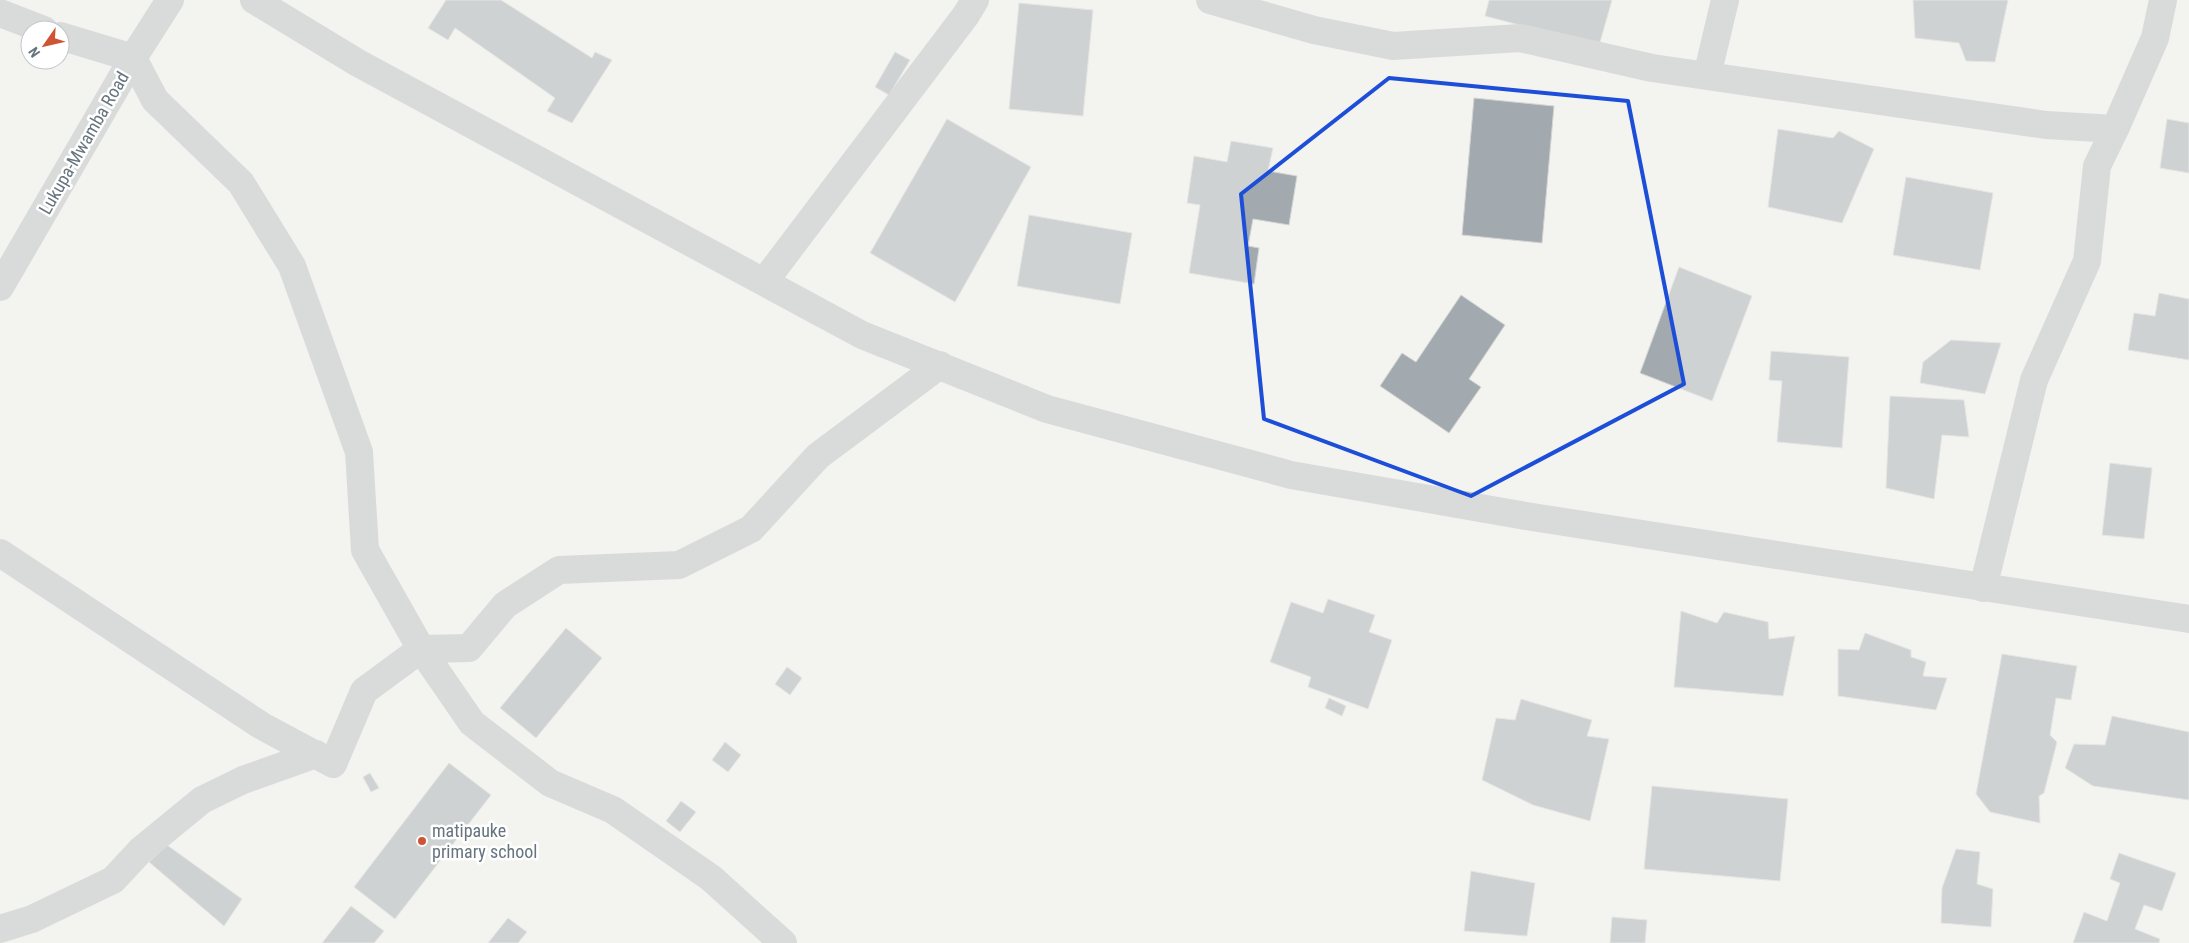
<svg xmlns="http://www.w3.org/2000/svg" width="2189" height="943" font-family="'Roboto Condensed',sans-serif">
<rect width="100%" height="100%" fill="#f3f3f0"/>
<path fill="#a3aaaf" stroke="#d5d5d3" d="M446 0H501L592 58 595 52 612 60 572 123 547 111 555 98 455 28 448 40 428 28Z
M1489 0H1612L1599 46 1485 16Z
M1913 0H2008L1995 62 1966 61 1959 43 1915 38Z
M1019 3 1093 10 1083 116 1009 109Z
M895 52 910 60 889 95 875 87Z
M1474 98 1554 106 1542 243 1462 235Z
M947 119 1031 167 955 302 870 253Z
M2167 119 2189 123V173L2160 168Z
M1778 129 1833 138 1839 131 1874 149 1842 223 1768 207Z
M1231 141 1273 148 1268 171 1297 176 1289 225 1253 219 1248 246 1259 248 1254 284 1189 273 1200 205 1187 203 1194 156 1227 162Z
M1906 177 1993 193 1980 270 1893 255Z
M1029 215 1132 233 1120 304 1017 286Z
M1679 267 1752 296 1712 401 1640 373Z
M2159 293 2189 299V360L2128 350 2134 313 2155 316Z
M1461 295 1505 325 1469 379 1481 387 1449 433 1380 386 1402 353 1416 362Z
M1951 340 2001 343 1985 394 1920 383 1923 362Z
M1771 351 1849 357 1842 448 1777 442 1782 381 1769 380Z
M1890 396 1964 400 1969 437 1942 435 1934 499 1886 488Z
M2110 463 2152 468 2144 539 2102 535Z
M1328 599 1375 615 1369 632 1392 640 1368 709 1308 687 1311 677 1270 662 1291 602 1323 613Z
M1681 611 1717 623 1724 612 1768 622 1769 639 1795 636 1783 696 1674 687Z
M566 628 602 658 536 738 500 708Z
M1865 633 1911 650V657L1926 662 1923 676 1947 678 1936 710 1838 696V649L1859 650Z
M2002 654 2077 666 2071 700 2056 698 2050 735 2057 742 2044 793 2039 796 2040 823 1990 812 1976 794Z
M787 667 802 678 790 695 775 684Z
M1329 698 1346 706 1342 716 1325 708Z
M1521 699 1592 720 1587 736 1609 739 1590 821 1533 805 1482 780 1496 718 1515 720Z
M2112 716 2189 732V800L2093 786 2065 768 2074 744 2105 745Z
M725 742 741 755 728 772 712 760Z
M449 763 491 795 395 919 354 887Z
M370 773 379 788 371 792 363 777Z
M1652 786 1788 799 1780 881 1644 869Z
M681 801 696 812 680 832 666 821Z
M167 845 242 899 224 926 149 862Z
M1956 849 1980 852 1977 884 1993 889 1991 927 1941 923 1942 888Z
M2119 853 2176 873 2162 911 2144 905 2135 929 2160 939 2159 943H2073L2084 912 2107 921 2120 883 2110 879Z
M1471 871 1535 883 1527 936 1464 931Z
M351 906 384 931 374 943H322Z
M1612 917 1647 920 1645 943H1610Z
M508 918 527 932 518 943H488Z"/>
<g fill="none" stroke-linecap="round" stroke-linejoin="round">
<path stroke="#bbbfc2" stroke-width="28" d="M254 0 358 63 862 335 1047 409 1291 475 1532 517 2189 619
M1210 0 1314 30 1393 46 1520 38 1652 68 2046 125 2115 129 2097 166 2087 261 2034 380 1983 588
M0 13 44 30
M60 36 133 58 155 100 241 183 292 266 359 452 365 550 421 649 472 723 550 783 613 810 711 878 783 943
M1707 76 1725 0
M2115 129 2155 38 2163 0
M764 282 966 15 975 0
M0 553 262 726 333 764 364 691 421 649 469 648 505 605 559 570 679 565 751 529 818 456 940 365
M0 929 32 919 113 880 141 850 202 800 243 780 316 754"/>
<path stroke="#bbbfc2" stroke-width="28" d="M0 287 133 58 170 0"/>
</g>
<path d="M0 0H2189V943H0ZM1389 78 1628 101 1684 384 1471 496 1264 419 1241 194Z" fill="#f3f3f0" fill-opacity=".55" fill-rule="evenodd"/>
<path fill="none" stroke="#1d4ed8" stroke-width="4" stroke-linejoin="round" d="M1389 78 1628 101 1684 384 1471 496 1264 419 1241 194Z"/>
<circle fill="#cf5434" stroke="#fff" stroke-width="2" cx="422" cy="841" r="5"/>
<g text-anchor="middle" stroke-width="5" stroke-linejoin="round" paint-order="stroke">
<g font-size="18" fill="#66747e" stroke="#fff">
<text transform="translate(84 143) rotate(-60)" y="6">Lukupa-Mwamba Road</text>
</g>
<g font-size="18" fill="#66747e" stroke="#fff" text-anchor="start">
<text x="432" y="837">matipauke<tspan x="432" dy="21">primary school</tspan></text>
</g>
</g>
<g transform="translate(45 45) rotate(236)"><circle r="24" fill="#ffffff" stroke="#c2c7cb"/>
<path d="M0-4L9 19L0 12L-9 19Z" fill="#cf5434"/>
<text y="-8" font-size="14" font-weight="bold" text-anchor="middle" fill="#66747e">N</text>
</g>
</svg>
